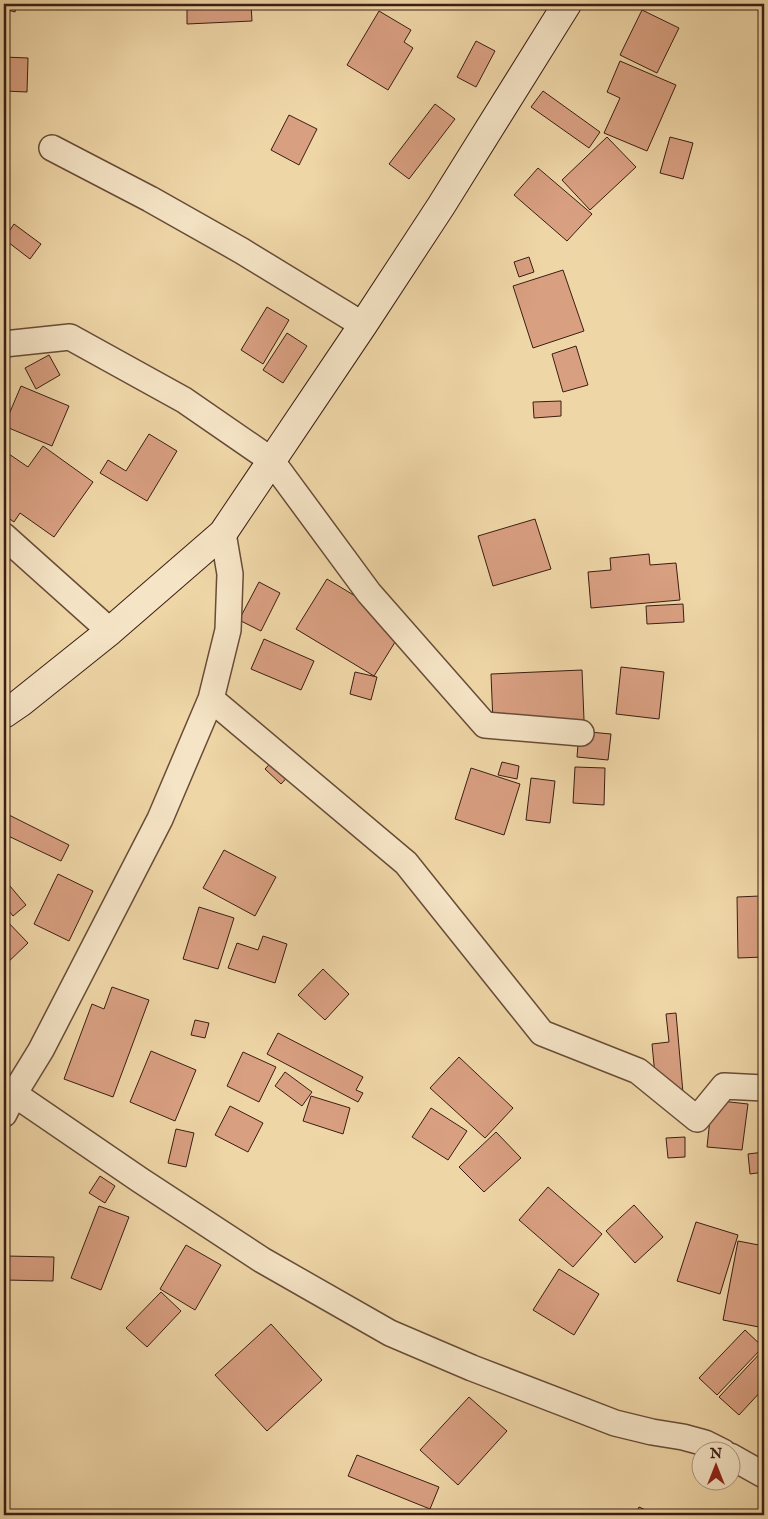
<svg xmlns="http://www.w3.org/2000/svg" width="768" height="1519" font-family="'IM FELL English',serif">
<rect width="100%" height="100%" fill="#efd6a7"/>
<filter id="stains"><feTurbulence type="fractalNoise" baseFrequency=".004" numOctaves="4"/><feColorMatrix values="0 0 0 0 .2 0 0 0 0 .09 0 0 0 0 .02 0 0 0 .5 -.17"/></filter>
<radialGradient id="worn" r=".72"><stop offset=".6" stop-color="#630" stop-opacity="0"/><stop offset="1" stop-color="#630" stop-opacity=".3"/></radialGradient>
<path fill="#d89f81" stroke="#3b1e12" d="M4 4H17L15 12 4 9Z
M187 4H251L252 21 187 24Z
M642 10 679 28 657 73 620 55Z
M379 11 411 30 404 42 413 48 388 90 347 65Z
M476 41 495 51 476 87 457 77Z
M4 57 28 58 27 92 4 91Z
M620 61 676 85 647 151 604 133 620 98 607 92Z
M543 91 600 132 589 148 531 107Z
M435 104 455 119 409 179 389 164Z
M289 115 317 129 299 165 271 150Z
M607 137 636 167 590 210 562 180Z
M670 137 693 143 683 179 660 173Z
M538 168 592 214 567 241 514 195Z
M14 224 41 244 30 259 4 239Z
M529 257 534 272 519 277 514 262Z
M563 270 584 331 533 348 513 286Z
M267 307 289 320 263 364 241 350Z
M287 333 307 346 283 383 263 370Z
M576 346 588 385 563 392 552 354Z
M49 355 60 375 36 389 25 368Z
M21 386 69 406 52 446 4 426Z
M561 401V416L534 418 533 402Z
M149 434 177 451 147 501 100 473 108 460 126 471Z
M43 446 93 482 54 537 20 513 14 522 4 515V455L6 452 28 467Z
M535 519 551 569 493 586 478 536Z
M649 554 650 565 676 563 680 600 591 608 588 572 611 570 610 558Z
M327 579 405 626 374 676 296 629Z
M259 582 280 593 261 631 239 620Z
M683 604 684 622 647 624 646 606Z
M264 639 314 661 301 690 251 669Z
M621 667 664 672 659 719 616 714Z
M582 670 584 720 493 723 491 674Z
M355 672 377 677 371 700 350 694Z
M579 731 611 734 608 760 577 757Z
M280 753 296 768 281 784 265 769Z
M502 762 519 766 517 779 498 775Z
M575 767 605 768 604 805 573 803Z
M471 768 520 784 504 835 455 819Z
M531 778 555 781 550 823 526 820Z
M9 815 69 845 61 861 4 834V826Z
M224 850 276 877 255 916 203 888Z
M58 874 93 891 69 941 34 924Z
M4 879 26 905 13 916 4 905Z
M760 896 761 909H764V957L738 958 737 897Z
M199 907 234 918 218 969 183 959Z
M4 918 28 943 4 966Z
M263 936 287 944 275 983 228 968 237 943 258 950Z
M323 969 349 994 325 1020 298 995Z
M112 987 149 1000 113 1097 64 1079 92 1004 104 1009Z
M676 1013 683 1093 657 1096 652 1044 669 1042 666 1014Z
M195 1020 209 1023 205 1038 191 1035Z
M278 1033 363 1077 356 1090 363 1093 358 1102 267 1054Z
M151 1051 196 1070 175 1121 130 1102Z
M243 1052 276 1067 259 1102 227 1086Z
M459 1057 513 1108 485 1138 430 1088Z
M285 1072 312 1092 302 1106 275 1086Z
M311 1096 350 1108 343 1134 303 1121Z
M712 1100 748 1104 742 1150 707 1147Z
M230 1106 263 1123 248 1152 215 1135Z
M431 1108 467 1131 448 1160 412 1137Z
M176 1129 194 1133 186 1167 168 1163Z
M496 1132 521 1158 484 1192 459 1167Z
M685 1137V1157L668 1158 666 1138Z
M764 1152V1172L750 1174 748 1154Z
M100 1176 115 1186 105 1203 89 1193Z
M548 1187 602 1234 573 1267 519 1220Z
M634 1205 663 1237 635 1263 606 1231Z
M99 1206 129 1217 101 1290 71 1278Z
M696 1222 738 1235 720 1294 677 1281Z
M738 1241 764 1246V1328L723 1320Z
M186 1245 221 1265 195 1310 160 1289Z
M6 1256 54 1257 53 1281 5 1280Z
M559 1269 599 1294 574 1335 533 1310Z
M161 1292 181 1311 147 1347 126 1328Z
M271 1324 322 1380 267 1431 215 1375Z
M745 1330 763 1347 717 1395 699 1378Z
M764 1349V1388L739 1415 719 1397Z
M469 1397 507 1431 458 1485 420 1450Z
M357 1455 439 1487 430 1509 348 1476Z
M639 1507 657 1515H635Z"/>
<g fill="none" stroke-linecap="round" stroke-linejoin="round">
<g stroke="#684c37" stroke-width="28">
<path id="minor" d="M52 148 150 199 242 251 363 325
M4 344 70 337 184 400 271 460 369 593 485 725 581 733
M4 536 110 631
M211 699 406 863 542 1033 638 1071 697 1119 724 1086 764 1088
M4 1087 140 1180 262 1260 390 1333 472 1368 615 1423 652 1432 683 1437 705 1443 723 1452
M4 1114 14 1094 41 1050 160 819 211 699 228 630 230 574 223 533
M730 1456 764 1475"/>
</g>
<g stroke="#3b1e12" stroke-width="30">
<path id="secondary" d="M4 714 20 703 110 631 223 533 363 325 441 206 567 4"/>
</g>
<use href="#minor" stroke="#f5e4c6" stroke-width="25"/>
<use href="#secondary" stroke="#f5e4c6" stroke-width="28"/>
</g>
<rect width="768" height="1519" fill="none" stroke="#efd6a7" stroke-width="20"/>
<rect x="5" y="5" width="758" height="1509" fill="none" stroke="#3b1e12" stroke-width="2.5"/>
<rect x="10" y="10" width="748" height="1499" fill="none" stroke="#3b1e12"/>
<g transform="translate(716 1466)"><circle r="24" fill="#f5e4c6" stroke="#ab957e"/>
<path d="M0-4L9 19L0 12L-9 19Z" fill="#8f2418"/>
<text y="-8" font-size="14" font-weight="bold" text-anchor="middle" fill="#3b1e12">N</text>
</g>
<rect width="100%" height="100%" filter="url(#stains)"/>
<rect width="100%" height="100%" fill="url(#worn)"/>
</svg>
